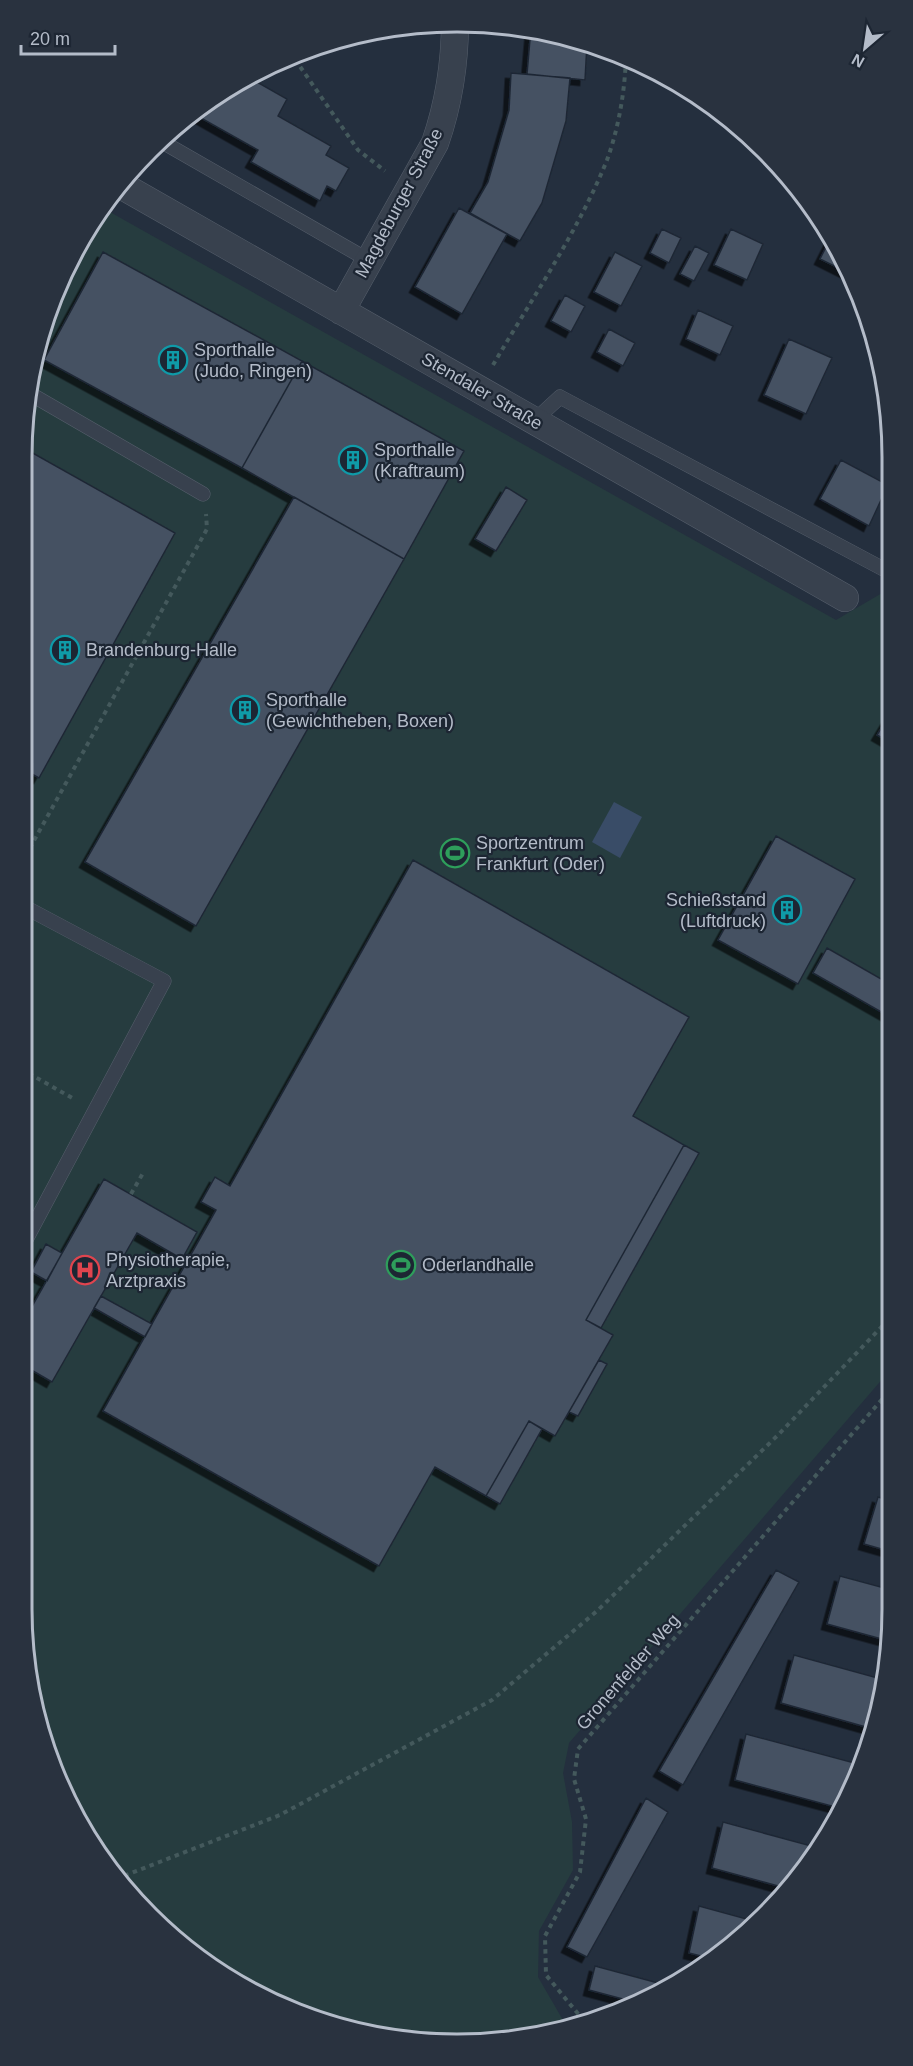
<svg xmlns="http://www.w3.org/2000/svg" width="913" height="2066" font-family="Arial,sans-serif">
<defs>
<filter id="shadow"><feDropShadow dx="-5.5" dy="5.5" stdDeviation="0" flood-color="#0009"/></filter>
</defs>
<rect width="100%" height="100%" fill="#242f3e"/>
<path fill="#263c3f" d="M101 207 836 620 889 589 891 1369 569 1743 563 1773 572 1822 573 1870 539 1931 538 1977 567 2027 541 2037 456 2045 372 2037 231 1981 129 1896 79 1827 44 1750 21 1609V456L29 371 54 290Z"/>
<path fill="#394c67" d="M614 802 642 817 620 858 592 842Z"/>
<path fill="#455162" stroke="#1f2835" stroke-width="1.5" filter="url(#shadow)" d="M531 28 587 43 585 80 527 74Z
M511 73 570 78 566 121 542 203 520 241 470 213 488 182 509 110Z
M248 77 287 99 278 116 331 146 326 155 349 168 336 191 327 186 320 201 251 162 258 150 192 113 214 95Z
M459 208 507 234 462 314 415 287Z
M662 229 681 238 669 263 650 253Z
M731 229 763 244 747 280 714 265Z
M830 239 850 274 820 259Z
M695 246 709 253 694 281 680 274Z
M103 252 302 361 242 468 44 360Z
M615 252 642 266 621 306 594 292Z
M565 295 585 306 571 332 551 321Z
M698 310 733 326 720 355 686 339Z
M609 329 635 343 623 366 597 352Z
M789 339 832 358 806 414 764 395Z
M302 361 464 451 404 559 242 468Z
M22 447 175 533 39 778 21 768Z
M841 460 888 485 869 526 820 499Z
M506 487 527 500 496 551 475 539Z
M294 497 404 559 196 926 85 862Z
M889 715V742L877 735Z
M776 836 855 879 798 984 718 940Z
M413 860 689 1017 633 1116 684 1145 586 1320 613 1335 555 1436 529 1421 486 1496 435 1467 379 1566 103 1411 216 1210 201 1202 215 1177 230 1186Z
M827 948 890 984V1017L813 973Z
M684 1145 699 1153 601 1328 586 1320Z
M104 1179 197 1232 182 1259 137 1233 52 1382 21 1364V1326Z
M46 1244 62 1253 47 1281 31 1272Z
M101 1296 152 1324 145 1337 94 1308Z
M599 1360 607 1364 578 1416 569 1412Z
M529 1421 542 1429 500 1504 486 1496Z
M878 1497 892 1501V1552L864 1544Z
M776 1570 799 1582 683 1785 659 1771Z
M840 1576 892 1590 889 1641 827 1624Z
M794 1655 885 1680 873 1729 781 1703Z
M746 1734 862 1765 859 1776 839 1808 735 1780Z
M646 1798 668 1812 587 1957 567 1947Z
M723 1822 815 1847 789 1889 712 1868Z
M699 1906 754 1921 709 1958 689 1953Z
M595 1966 673 1987 634 2002 589 1990Z"/>
<g fill="none" stroke-linecap="round" stroke-linejoin="round">
<g stroke="#565f6c" stroke-width="15">
<path id="service" d="M159 140 370 261
M27 392 203 494
M534 421 560 397 889 572
M21 1249 164 981 21 905"/>
</g>
<g stroke="#565f6c" stroke-width="28">
<path id="minor" d="M119 184 845 598
M341 311 435 143C449 103 455 64 455 21"/>
</g>
<path stroke="#44595c" stroke-width="4" stroke-dasharray="4.5 4.5" stroke-linecap="butt" d="M286 56 299 65 358 150 385 171
M493 365C531 300 579 230 607 160 619 127 625 90 626 56
M21 864 207 529 206 514
M21 1069 74 1099
M131 1194 143 1173
M116 1879 280 1815 492 1700 597 1611 777 1436 891 1317
M584 2021 546 1975 545 1936 580 1872 586 1819 574 1779 578 1749 891 1389"/>
<use href="#service" stroke="#38414e" stroke-width="14"/>
<use href="#minor" stroke="#38414e" stroke-width="27"/>
</g>
<defs>
<g id="building-ring" transform="scale(1.5)"><circle r="9.5" fill="#1d2633" stroke="#0f9aa8" stroke-width="1.5"/><path d="M-4-6H4V6H1V3H-1V6H-4ZM-2.5-4.3h1.7v1.8h-1.7ZM.8-4.3h1.7v1.8H.8ZM-2.5-1h1.7V.8h-1.7ZM.8-1h1.7V.8H.8Z" fill="#0f9aa8"/></g>
<g id="stadium-ring" transform="scale(1.5)"><circle r="9.5" fill="#1d2633" stroke="#2e9e5b" stroke-width="1.5"/><path d="M0-5a6.5 5 0 1 0 0 10a6.5 5 0 1 0 0-10ZM-3.5-1.8h7v3.6h-7Z" fill="#2e9e5b"/></g>
<g id="hospital-ring" transform="scale(1.5)"><circle r="9.5" fill="#1d2633" stroke="#e0444e" stroke-width="1.5"/><path d="M-5-5h3v3.5h4V-5h3V5h-3V1.5h-4V5h-3Z" fill="#e0444e"/></g>
</defs>
<g fill-rule="evenodd">
<use href="#building-ring" x="173" y="360"/>
<use href="#building-ring" x="353" y="460"/>
<use href="#building-ring" x="65" y="650"/>
<use href="#building-ring" x="245" y="710"/>
<use href="#stadium-ring" x="455" y="853"/>
<use href="#building-ring" x="787" y="910"/>
<use href="#stadium-ring" x="401" y="1265"/>
<use href="#hospital-ring" x="85" y="1270"/>
</g>
<g text-anchor="middle" stroke-width="4.5" stroke-linejoin="round" paint-order="stroke">
<g font-size="18" fill="#b4bcc9" stroke="#1d2633">
<text transform="translate(399 203) rotate(-62)" y="6">Magdeburger Straße</text>
<text transform="translate(482 391) rotate(30)" y="6">Stendaler Straße</text>
<text transform="translate(628 1672) rotate(-49)" y="6">Gronenfelder Weg</text>
</g>
<g font-size="18" fill="#b4bcc9" stroke="#1d2633" text-anchor="start">
<text x="194" y="356">Sporthalle<tspan x="194" dy="21">(Judo, Ringen)</tspan></text>
<text x="374" y="456">Sporthalle<tspan x="374" dy="21">(Kraftraum)</tspan></text>
<text x="86" y="656">Brandenburg-Halle</text>
<text x="266" y="706">Sporthalle<tspan x="266" dy="21">(Gewichtheben, Boxen)</tspan></text>
<text x="476" y="849">Sportzentrum<tspan x="476" dy="21">Frankfurt (Oder)</tspan></text>
<text x="766" y="906" text-anchor="end">Schießstand<tspan x="766" dy="21">(Luftdruck)</tspan></text>
<text x="106" y="1266">Physiotherapie,<tspan x="106" dy="21">Arztpraxis</tspan></text>
<text x="422" y="1271">Oderlandhalle</text>
</g>
</g>
<path d="M0 0H913V2066H0ZM457 32H457A425 425 0 0 1 882 457V1609A425 425 0 0 1 457 2034H457A425 425 0 0 1 32 1609V457A425 425 0 0 1 457 32Z" fill="#29323f" fill-rule="evenodd"/>
<path fill="none" stroke="#b4bcc9" stroke-width="3" d="M457 32H457A425 425 0 0 1 882 457V1609A425 425 0 0 1 457 2034H457A425 425 0 0 1 32 1609V457A425 425 0 0 1 457 32Z"/>
<g transform="translate(865 48) rotate(209)" stroke="#1d2633" stroke-width="4.5" paint-order="stroke">
<path d="M0-4.5L10 22L0 15L-10 22Z" fill="#b4bcc9"/>
<text y="-9" font-size="16" font-weight="bold" text-anchor="middle" fill="#b4bcc9">N</text>
</g>
<path d="M21 45v9h94v-9" fill="none" stroke="#b4bcc9" stroke-width="3"/>
<text x="30" y="45" font-size="18" fill="#b4bcc9" stroke="#1d2633" stroke-width="4.5" paint-order="stroke">20 m</text>
</svg>
